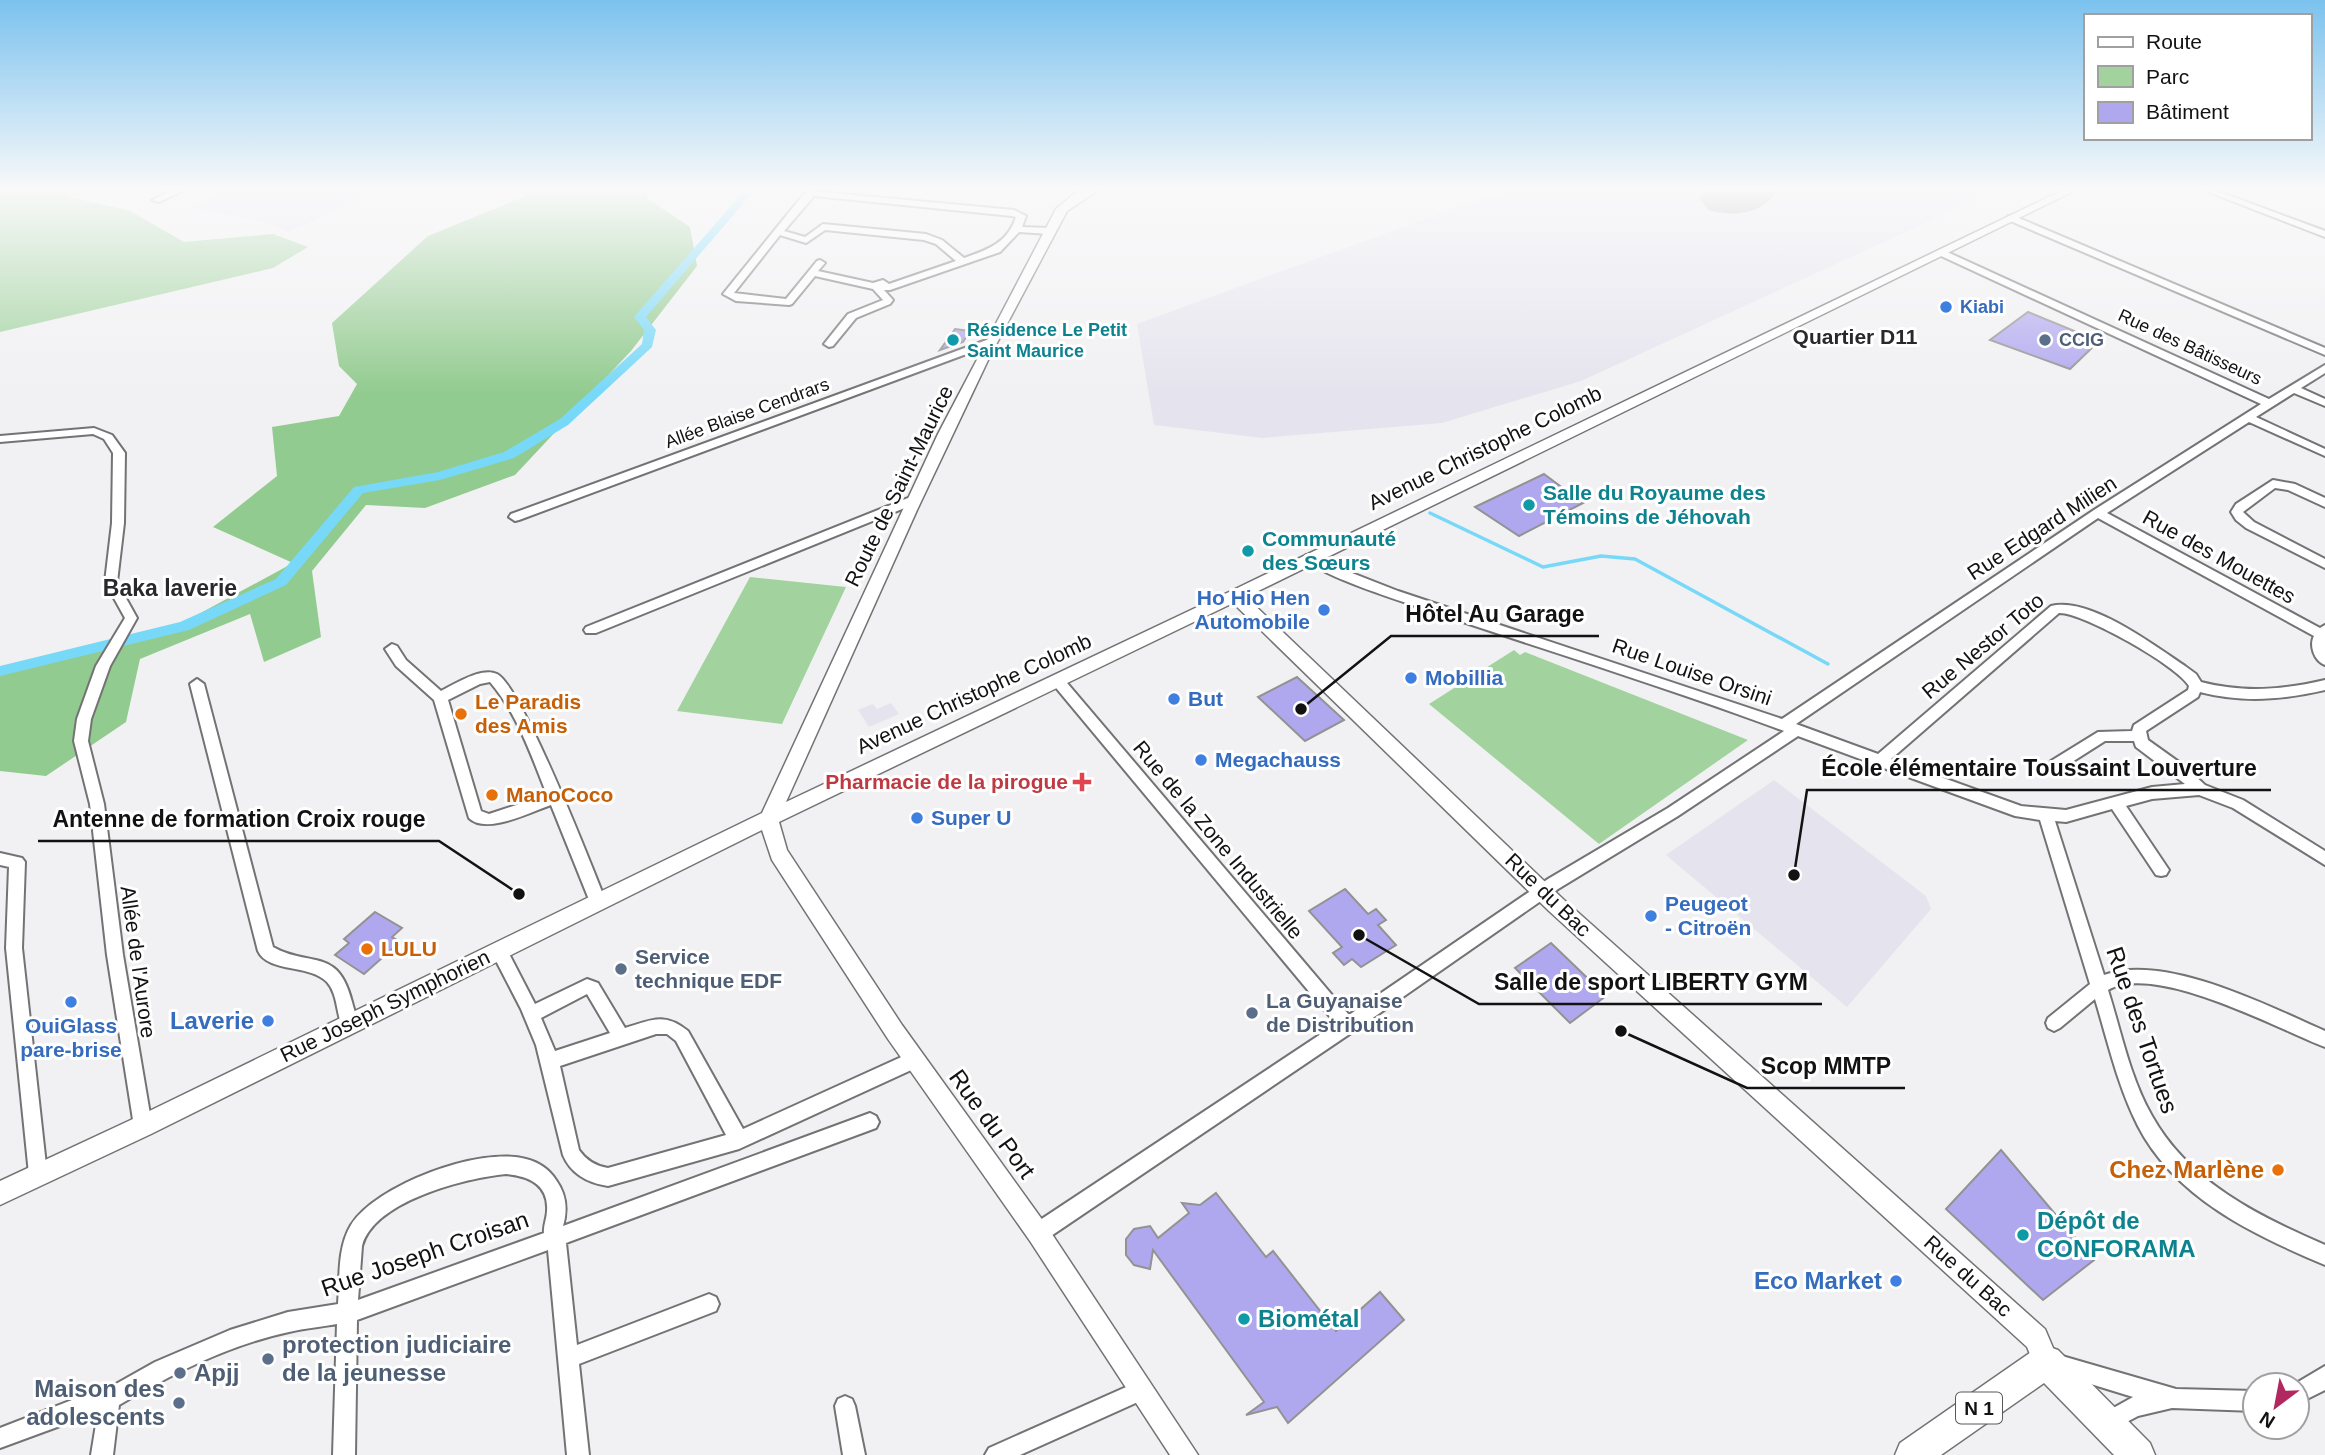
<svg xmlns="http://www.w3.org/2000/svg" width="2325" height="1455" font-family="Arial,sans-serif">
<rect width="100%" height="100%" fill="#f1f1f3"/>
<path fill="#e5e4ee" d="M219 191H379L289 232 261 221 194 208Z
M1502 191H1995L1581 381 1442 423 1262 438 1154 425 1137 324Z
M891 703 899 714 869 727 858 710 873 704 877 709Z
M1774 780 1926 896 1931 909 1847 1007 1666 855Z"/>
<path fill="#a2d39f" d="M0 191H63L66 196 130 211 184 242 273 234 308 247 273 268 0 332Z
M750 577 846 587 782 724 677 711Z
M1514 650 1520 655 1525 652 1748 740 1599 844 1429 704Z"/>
<path fill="#92cb8f" d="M538 191H647V198L690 227 697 266 631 351 515 475 425 508 366 505 312 571 321 637 264 662 250 614 140 659 126 722 46 776 0 771V668L173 628 293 563 213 527 277 476 272 427 339 416 357 384 339 366 332 323 428 236Z"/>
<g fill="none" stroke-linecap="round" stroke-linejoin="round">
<path stroke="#77d8f8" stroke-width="3.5" d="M1430 513 1543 567 1601 556 1635 559 1828 664"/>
<path fill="#77d8f8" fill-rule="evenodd" d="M744 191H754L646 317 656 330 652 347 568 425 514 458 440 480 363 493 286 585 189 630 0 676V666L180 622 276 579 354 487 438 472 504 452 560 419 642 344 644 330 634 317Z"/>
<path fill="#949496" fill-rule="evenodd" d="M1709 191H1735L1742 197 1739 202 1730 204 1712 199Z"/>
<path fill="#949496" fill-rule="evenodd" d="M1703 191H1777C1761 215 1734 217 1708 210L1699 197Z"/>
</g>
<path fill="#b0a8ef" stroke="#929293" stroke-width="2" d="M2028 312 2099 341 2070 369 1990 340Z
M955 329 970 331 963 342 940 350Z
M1544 474 1583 503 1519 536 1475 507Z
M1297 677 1344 720 1305 741 1258 697Z
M1345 889 1368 914 1376 909 1386 920 1378 925 1396 945 1361 967 1352 959 1344 965 1333 953 1342 947 1309 911Z
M375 912 402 928 392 937 400 942 364 974 335 955 349 943 344 939Z
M1551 943 1606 996 1570 1023 1515 968Z
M2001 1150 2094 1260 2043 1300 1946 1209Z
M1216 1193 1266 1257 1273 1251 1336 1331 1380 1292 1404 1320 1288 1423 1277 1407 1246 1415 1264 1402 1153 1250 1150 1269 1134 1265 1126 1255V1239L1134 1229 1150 1226 1158 1238 1189 1213 1182 1203 1200 1205Z"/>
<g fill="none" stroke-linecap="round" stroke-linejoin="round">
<g stroke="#737375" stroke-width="4">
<path id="minor" d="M171 191H182L159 202 152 200Z
M811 191 1014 210 1026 216 1022 227 1049 228 1054 231 1049 234 1019 232 1000 252 890 290H884L893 300 890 304 856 318 833 346 829 347 824 344 848 314 883 300 873 289 815 276 792 304 789 305 736 301 723 294 803 195ZM814 196 1012 216 1016 217C1008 243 987 250 964 258L942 240 926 234 823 224 805 237 784 231ZM825 230 924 240 936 244 956 261 889 284 883 280 873 283 818 271 825 263 820 260 817 261 786 299 734 293 780 235 806 243Z
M2206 191H2217L2325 231V237Z
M2008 216H2014L2325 348V355L2008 220Z
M1939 251H1945L2269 399 2325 365V373L2301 388 2325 399V406L2294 393 2256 417 2325 449V456L2249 422 2107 513 2320 628 2325 625V665C2314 661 2309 645 2314 636L2098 518 1796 724 1878 754 2051 606C2089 596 2154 645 2185 666L2196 674 2201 682C2244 693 2282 690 2325 680V690C2282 700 2243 703 2200 692L2198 697 2146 731 2148 740 2183 765 2205 785 2243 800 2325 851V865L2233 808 2199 795 2152 799 2126 806 2169 870 2166 875 2161 876 2156 875 2112 809 2066 822 2055 821 2104 975C2165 953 2268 1006 2325 1031V1047C2278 1029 2155 962 2108 990 2121 1031 2130 1078 2152 1116 2189 1182 2258 1216 2325 1245V1265C2254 1235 2175 1198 2138 1126 2118 1087 2108 1042 2095 999L2060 1028 2054 1031 2048 1028 2046 1023 2048 1018 2090 984 2040 820 2015 816 1881 767 1873 766 1871 763 1798 736 1678 816 1558 889 1354 1031 1045 1240 1038 1242 1031 1240 1029 1233 1031 1226 1336 1024 1052 683 1050 680 1052 677H1062L1349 1015 1548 879 1668 808 1784 731C1669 688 1552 652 1436 613 1408 603 1321 577 1304 558L1306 555H1314L1329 564 1398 591 1782 719 2094 510 2261 404 1939 255ZM2059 613C2082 612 2178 666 2189 686L2188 690 2134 725 2132 731 2098 732 2051 761 2049 765 2051 769H2061L2105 741H2134L2136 747 2185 784 2152 787 2066 810 2021 806 1891 759Z
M992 338 997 341 996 343 519 520 515 521 509 517 511 514Z
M94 428 112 435 125 453 124 523 117 582 137 618 110 666 91 719 88 741 104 804 123 955 152 1126 149 1132 143 1135 137 1132 134 1126 107 955 90 804 74 741 77 719 96 666 125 618 105 582 112 523 113 453 104 439 93 434 0 442V436Z
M2273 480 2295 484 2325 498V507L2288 490 2275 488 2243 512 2254 522 2325 559V568L2246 528 2236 520 2231 512 2236 504Z
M913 496 917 497V503L596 633H586L584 630 586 627Z
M392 644 397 646 406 660 441 691C455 684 481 667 497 674 522 686 592 867 606 902L604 907 598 909 592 907 551 805C531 812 486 835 469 818L434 700 396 666 385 649ZM490 682C517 713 532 757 547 795L489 814 481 811 448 700 480 684Z
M197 679 204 684 273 947C310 968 338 946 352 1002 354 1011 359 1020 355 1028L349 1031 343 1028C336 1014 338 994 327 982 310 964 268 973 258 951L190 684Z
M0 853 22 858 25 862 22 948 47 1174 44 1180 38 1183 32 1180 29 1174 6 948 9 867 0 865Z
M499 944 505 946 535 1004 587 979 598 983 625 1028C652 1020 664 1012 688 1031L743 1129 908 1054 914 1052 920 1054 923 1060 920 1066 739 1149 608 1186C588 1183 571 1174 563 1155L536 1045 521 1009 491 951 493 946ZM587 994 610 1033 555 1051 541 1018ZM656 1034H667L676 1041 726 1135 608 1168C595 1166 586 1160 579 1150L560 1066Z
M870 1113 876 1116 879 1122 876 1128 566 1243 577 1345 709 1294 716 1297 719 1304 716 1311 579 1364 589 1455H567L548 1250 357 1320 355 1455H333L337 1324C321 1327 305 1328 289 1332 228 1345 172 1374 119 1405L113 1455H91L98 1412 0 1448V1428L90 1393 107 1389 155 1362 230 1330 288 1312 338 1304C340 1279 337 1248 351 1225 376 1185 480 1146 526 1159 538 1162 549 1169 556 1180 566 1194 568 1209 563 1226ZM506 1174C528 1176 549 1184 547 1211 547 1218 543 1226 544 1233L358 1300 362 1246C374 1201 465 1178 506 1174Z
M2062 1356 2176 1389 2255 1391V1411L2172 1408 2138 1416 2106 1433 2099 1430 2096 1423 2099 1416 2133 1397 2055 1373 2052 1366 2055 1359Z
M2325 1366V1390L2297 1404V1385H2293Z
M1142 1380 1149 1383 1152 1390 1149 1397 1020 1455H985L989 1448Z
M845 1396 852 1399 855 1406 865 1455H843L835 1406 838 1399Z"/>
</g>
<g stroke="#737375" stroke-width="3">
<path id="tertiary" d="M1082 191H1097L1067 211 989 358 917 510 786 802 1229 592 2061 191H2074L1246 597 1563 899 2045 1329 2059 1362 2055 1371 2046 1375 2037 1371 2027 1347 1549 911 1233 603 779 822 787 850 902 1025 1046 1225 1198 1455H1170L1030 1241 888 1039 772 860 762 830 151 1134 0 1205V1181L135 1118 762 813 938 434 1056 209 1074 194Z"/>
</g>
<g stroke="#737375" stroke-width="3">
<path id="primary" d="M2046 1346 2058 1350 2150 1443 2155 1455H2114L2044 1383 1941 1455H1895L1900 1443 2034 1350Z"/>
</g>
<use href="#minor" fill="#fff" fill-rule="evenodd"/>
<use href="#tertiary" fill="#fff" fill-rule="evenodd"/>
<use href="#primary" fill="#fff" fill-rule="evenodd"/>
</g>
<linearGradient id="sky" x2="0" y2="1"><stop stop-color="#7bc2ee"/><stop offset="0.48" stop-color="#f9f9fa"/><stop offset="1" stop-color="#f9f9fa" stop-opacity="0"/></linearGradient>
<rect width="2325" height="394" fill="url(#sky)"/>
<g fill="#3f7fe0" stroke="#fff" stroke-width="2.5">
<circle cx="1946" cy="307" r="7"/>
<circle cx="1324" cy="610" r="7"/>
<circle cx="1411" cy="678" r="7"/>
<circle cx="1174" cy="699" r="7"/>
<circle cx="1201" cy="760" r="7"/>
<circle cx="917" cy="818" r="7"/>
<circle cx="1651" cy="916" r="7"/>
<circle cx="71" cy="1002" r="7"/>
<circle cx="268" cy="1021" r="7"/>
<circle cx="1896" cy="1281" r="7"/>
</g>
<g fill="#0f9aa8" stroke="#fff" stroke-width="2.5">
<circle cx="953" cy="340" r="7"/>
<circle cx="1529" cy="505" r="7"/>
<circle cx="1248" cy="551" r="7"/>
<circle cx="2023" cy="1235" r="7"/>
<circle cx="1244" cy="1319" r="7"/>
</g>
<g fill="#5c6f8a" stroke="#fff" stroke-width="2.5">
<circle cx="2045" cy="340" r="7"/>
<circle cx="621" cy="969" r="7"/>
<circle cx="1252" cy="1013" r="7"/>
<circle cx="268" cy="1359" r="7"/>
<circle cx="180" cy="1373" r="7"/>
<circle cx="179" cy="1403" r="7"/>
</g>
<g fill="#e8710a" stroke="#fff" stroke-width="2.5">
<circle cx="461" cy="714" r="7"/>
<circle cx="492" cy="795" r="7"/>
<circle cx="367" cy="949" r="7"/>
<circle cx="2278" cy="1170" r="7"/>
</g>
<path fill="#e0444e" stroke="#fff" stroke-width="2.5" d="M1078.5 771.5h7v7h7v7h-7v7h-7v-7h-7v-7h7z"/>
<g text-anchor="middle" stroke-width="6" stroke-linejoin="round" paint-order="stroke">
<g font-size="18" font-weight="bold" fill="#366cbe" stroke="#fff" text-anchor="start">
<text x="1960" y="313">Kiabi</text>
</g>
<g font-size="18" font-weight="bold" fill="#0d838f" stroke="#fff" text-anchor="start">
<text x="967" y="336">Résidence Le Petit<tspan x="967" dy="21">Saint Maurice</tspan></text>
</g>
<g font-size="18" font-weight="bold" fill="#4e5e75" stroke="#fff" text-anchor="start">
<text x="2059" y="346">CCIG</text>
</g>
<g font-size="18" fill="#121213" stroke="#fff">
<text transform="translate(2190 347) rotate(25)" y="6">Rue des Bâtisseurs</text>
<text transform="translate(747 413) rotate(-20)" y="6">Allée Blaise Cendrars</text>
</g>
<rect fill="#fff" stroke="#59595a" stroke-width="2" x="1956" y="1392.5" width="46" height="31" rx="5"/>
<g font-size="19" font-weight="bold" fill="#121213">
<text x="1979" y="1415">N 1</text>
</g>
<g font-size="21" font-weight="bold" fill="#29292b" stroke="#fff">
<text x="1855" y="344">Quartier D11</text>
</g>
<g font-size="21" fill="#121213" stroke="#fff">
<text transform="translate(1485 448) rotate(-26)" y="7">Avenue Christophe Colomb</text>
<text transform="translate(899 486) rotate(-64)" y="7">Route de Saint-Maurice</text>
<text transform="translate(2042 528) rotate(-33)" y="7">Rue Edgard Milien</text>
<text transform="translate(2219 557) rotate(29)" y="7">Rue des Mouettes</text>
<text transform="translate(1983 646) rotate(-40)" y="7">Rue Nestor Toto</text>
<text transform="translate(1692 672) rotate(19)" y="7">Rue Louise Orsini</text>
<text transform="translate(974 694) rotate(-25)" y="7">Avenue Christophe Colomb</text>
<text transform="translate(1218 840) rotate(50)" y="7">Rue de la Zone Industrielle</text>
<text transform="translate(1548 895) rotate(44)" y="7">Rue du Bac</text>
<text transform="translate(138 962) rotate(82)" y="7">Allée de l'Aurore</text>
<text transform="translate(385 1006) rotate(-26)" y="7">Rue Joseph Symphorien</text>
<text transform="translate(1968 1276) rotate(42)" y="7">Rue du Bac</text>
</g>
<g font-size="21" font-weight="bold" fill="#0d838f" stroke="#fff" text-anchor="start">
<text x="1543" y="500">Salle du Royaume des<tspan x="1543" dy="24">Témoins de Jéhovah</tspan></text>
<text x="1262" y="546">Communauté<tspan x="1262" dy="24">des Sœurs</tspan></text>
</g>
<g font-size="21" font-weight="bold" fill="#366cbe" stroke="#fff" text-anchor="start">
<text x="1310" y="605" text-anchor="end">Ho Hio Hen<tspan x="1310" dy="24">Automobile</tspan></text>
<text x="1425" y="685">Mobillia</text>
<text x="1188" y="706">But</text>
<text x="1215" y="767">Megachauss</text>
<text x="931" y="825">Super U</text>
<text x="1665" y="911">Peugeot<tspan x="1665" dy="24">- Citroën</tspan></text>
<text x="71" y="1033" text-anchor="middle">OuiGlass<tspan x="71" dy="24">pare-brise</tspan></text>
</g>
<g font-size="21" font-weight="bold" fill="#c56008" stroke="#fff" text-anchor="start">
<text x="475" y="709">Le Paradis<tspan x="475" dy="24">des Amis</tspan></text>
<text x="506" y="802">ManoCoco</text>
<text x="381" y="956">LULU</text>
</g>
<g font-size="21" font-weight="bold" fill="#be3a42" stroke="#fff" text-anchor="end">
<text x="1068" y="789">Pharmacie de la pirogue</text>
</g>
<g font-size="21" font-weight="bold" fill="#4e5e75" stroke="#fff" text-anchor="start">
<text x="635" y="964">Service<tspan x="635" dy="24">technique EDF</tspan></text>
<text x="1266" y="1008">La Guyanaise<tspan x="1266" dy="24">de Distribution</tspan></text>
</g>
<g font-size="23" font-weight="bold" fill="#29292b" stroke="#fff">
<text x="170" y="596">Baka laverie</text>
</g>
<g font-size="24" font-weight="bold" fill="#366cbe" stroke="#fff" text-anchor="end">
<text x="254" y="1029">Laverie</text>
<text x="1882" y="1289">Eco Market</text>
</g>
<g font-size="24" fill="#121213" stroke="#fff">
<text transform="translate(2142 1030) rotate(71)" y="8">Rue des Tortues</text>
<text transform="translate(992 1124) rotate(54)" y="8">Rue du Port</text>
<text transform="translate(425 1254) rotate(-19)" y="8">Rue Joseph Croisan</text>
</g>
<g font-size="24" font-weight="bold" fill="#c56008" stroke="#fff" text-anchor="end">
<text x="2264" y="1178">Chez Marlène</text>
</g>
<g font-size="24" font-weight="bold" fill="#0d838f" stroke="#fff" text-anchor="start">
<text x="2037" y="1229">Dépôt de<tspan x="2037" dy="28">CONFORAMA</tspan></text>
<text x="1258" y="1327">Biométal</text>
</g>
<g font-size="24" font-weight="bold" fill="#4e5e75" stroke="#fff" text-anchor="start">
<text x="282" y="1353">protection judiciaire<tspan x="282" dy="28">de la jeunesse</tspan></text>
<text x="194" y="1381">Apjj</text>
<text x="165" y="1397" text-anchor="end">Maison des<tspan x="165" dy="28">adolescents</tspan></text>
</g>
</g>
<path fill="none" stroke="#121213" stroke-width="2.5" d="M1301 709L1391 636H1599M1794 875L1807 790H2271M519 894L439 841H38M1359 935L1479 1004H1822M1621 1031L1747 1088H1905"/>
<g fill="#121213" stroke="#fff" stroke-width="2.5">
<circle cx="1301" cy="709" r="7"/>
<circle cx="1794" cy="875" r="7"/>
<circle cx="519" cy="894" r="7"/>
<circle cx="1359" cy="935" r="7"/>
<circle cx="1621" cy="1031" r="7"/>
</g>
<g font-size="23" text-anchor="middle" font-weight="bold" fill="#121213" stroke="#fff" stroke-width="6" stroke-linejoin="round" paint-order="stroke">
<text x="1495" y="622">Hôtel Au Garage</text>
<text x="2039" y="776">École élémentaire Toussaint Louverture</text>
<text x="239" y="827">Antenne de formation Croix rouge</text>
<text x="1651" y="990">Salle de sport LIBERTY GYM</text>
<text x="1826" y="1074">Scop MMTP</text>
</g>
<rect x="2084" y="14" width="228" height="126" fill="#ffffff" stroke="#a0a0a1" stroke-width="2"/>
<rect x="2098" y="37" width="35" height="10" fill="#ffffff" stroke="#a0a0a1" stroke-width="2"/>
<text x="2146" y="49" font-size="21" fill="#121213">Route</text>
<rect x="2098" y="66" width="35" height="21" fill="#a2d39f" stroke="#a0a0a1" stroke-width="2"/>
<text x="2146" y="84" font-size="21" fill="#121213">Parc</text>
<rect x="2098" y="102" width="35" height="21" fill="#b0a8ef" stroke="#a0a0a1" stroke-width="2"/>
<text x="2146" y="119" font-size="21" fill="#121213">Bâtiment</text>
<g transform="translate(2276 1406) rotate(212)"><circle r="33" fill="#ffffff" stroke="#a0a0a1" stroke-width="2"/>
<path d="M0-5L12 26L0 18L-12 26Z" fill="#b32761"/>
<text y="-10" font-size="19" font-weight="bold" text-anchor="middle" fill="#121213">N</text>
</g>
</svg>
